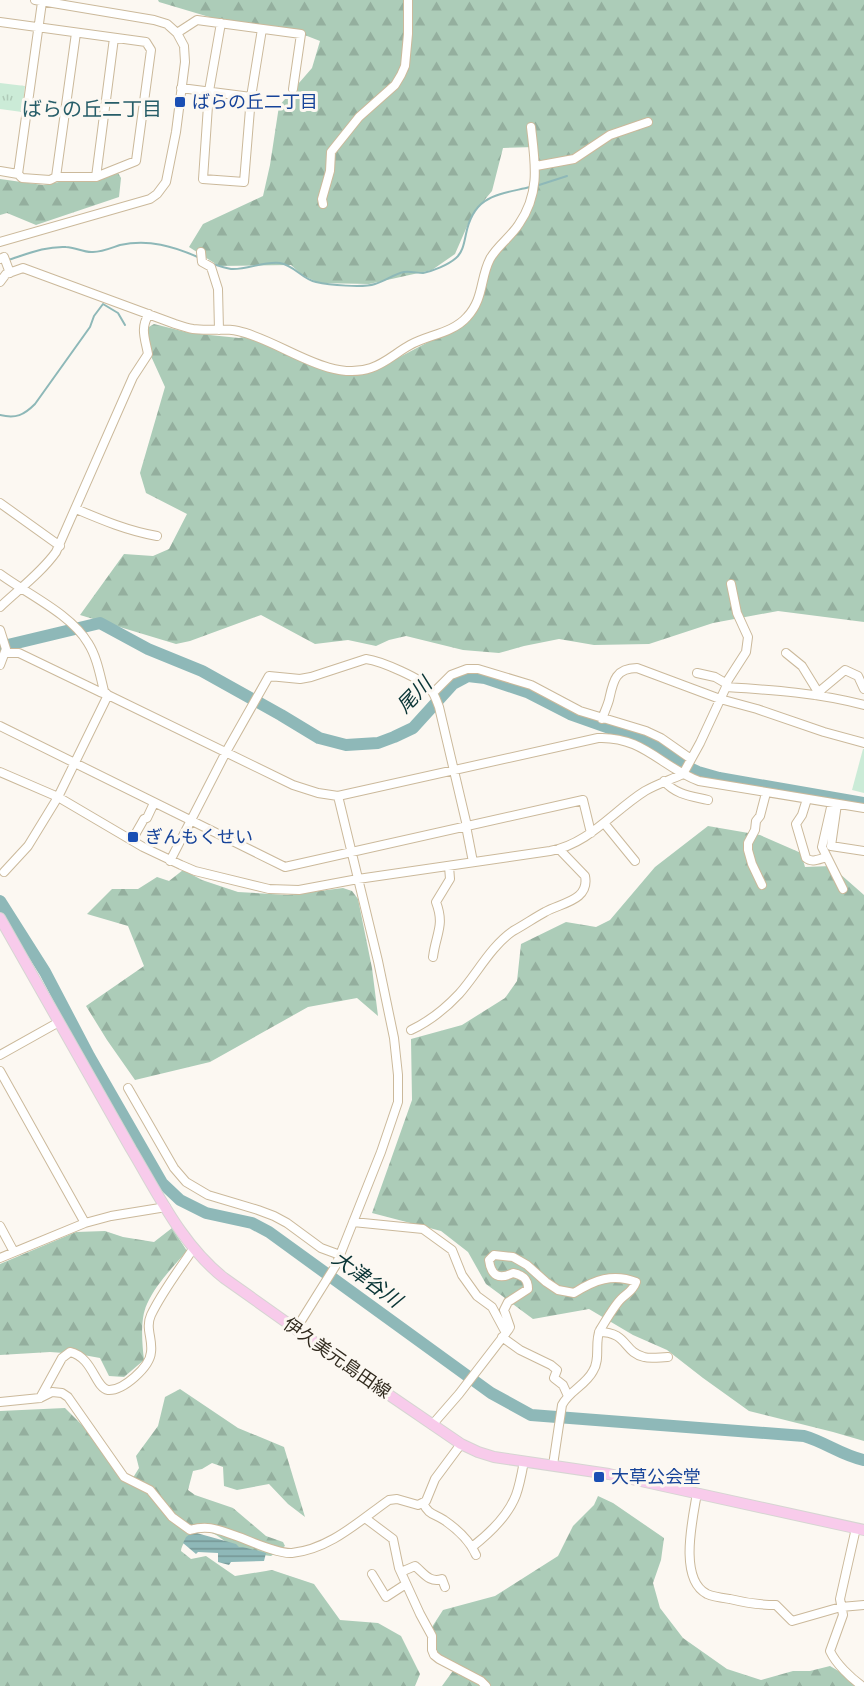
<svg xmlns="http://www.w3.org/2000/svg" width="864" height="1686" font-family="Helvetica,'Noto Sans JP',sans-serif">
<defs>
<pattern id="forest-firs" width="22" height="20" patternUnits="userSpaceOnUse" patternTransform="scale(1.5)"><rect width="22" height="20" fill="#acccb8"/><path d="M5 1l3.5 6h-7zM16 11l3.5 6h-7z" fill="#94af9e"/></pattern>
<pattern id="park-tufts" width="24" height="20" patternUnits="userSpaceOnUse" patternTransform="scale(1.5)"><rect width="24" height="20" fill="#cbebd7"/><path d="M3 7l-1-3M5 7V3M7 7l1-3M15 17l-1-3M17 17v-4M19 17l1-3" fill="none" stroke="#afcab8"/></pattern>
<pattern id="water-rules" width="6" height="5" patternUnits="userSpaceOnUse" patternTransform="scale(1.5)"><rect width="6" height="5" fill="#8eb8b8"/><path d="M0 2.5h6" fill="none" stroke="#759695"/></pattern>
</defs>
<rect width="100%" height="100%" fill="#fcf8f2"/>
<path fill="#cbebd7" d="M863 749H864V793L852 790Z"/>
<path fill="url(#forest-firs)" d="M158 0H864V622L778 611 713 623 649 644 594 645 559 639 524 646 499 653 463 650 406 636 389 640 376 646 348 640 315 644 261 615 190 641 176 644 80 615 124 554 153 556 169 549 187 514 146 493 140 473 165 387 140 332 154 324 190 333 239 338 260 334 282 348 349 376 394 360 453 329 479 306 491 262 530 205 539 170 535 147 503 148 492 191 472 215 455 254 432 270 369 284 319 283 302 275 291 265 219 266 189 247 203 224 263 196 270 165 279 106 312 68 320 41 302 34 216 19 159 2Z
M117 171 121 178 119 197 36 225 7 213 0 215V179L43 185Z
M708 826 760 835 801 853 805 867 831 866 864 895V1441L833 1432 749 1411 703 1378 667 1350 633 1335 589 1309 533 1319 486 1284 468 1252 441 1231 372 1213 412 1100 411 1039 462 1025 505 998 517 981 521 944 566 922 596 927 610 920 655 867Z
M183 870 202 880 238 892 288 895 343 888 352 891 358 899 372 968 378 1016 357 998 308 1007 210 1062 135 1080 107 1040 86 1006 144 966 128 926 87 914 112 889H138L157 877 169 881Z
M172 1228 187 1251C173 1267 156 1284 147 1304 140 1319 142 1343 144 1360L124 1377 109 1376 100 1358 78 1354 50 1352 0 1355V1264L76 1232 105 1231 123 1237 154 1242Z
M180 1389 238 1428 284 1447 305 1517 288 1504 269 1484 237 1490 224 1486 223 1467 212 1463 202 1469 193 1471 188 1490 195 1495 233 1508 266 1536 283 1542 285 1546 271 1556C259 1554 244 1553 234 1547 227 1544 221 1537 214 1534 201 1528 183 1537 181 1551L191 1559 206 1556 235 1576 272 1570 314 1584 340 1620 378 1623 401 1636 420 1674 415 1686H0V1411L65 1408 97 1440 131 1481 139 1468 136 1456 158 1426 165 1397Z
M598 1496 613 1503 664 1538 661 1560 653 1583 660 1608 683 1638 727 1669 761 1680 793 1671H810L830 1666 864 1686H442L455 1668 436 1657 432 1627 443 1610 495 1596 558 1556 573 1526 594 1505Z"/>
<path fill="url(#park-tufts)" d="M0 83 25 86 22 112 0 109Z"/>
<path fill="url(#water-rules)" d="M193 1532 236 1544 239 1547H243L266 1553 264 1561 231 1562 229 1565 218 1562V1553L198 1552 196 1554 183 1543 186 1537Z"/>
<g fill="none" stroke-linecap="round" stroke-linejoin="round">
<path stroke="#8eb8b8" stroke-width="2" d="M536 186 567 176
M8 260C27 254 46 246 66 247 75 247 84 253 93 252 102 252 111 248 120 245 149 239 173 246 200 258
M213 264C219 266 225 268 231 269 247 270 264 261 280 263 294 265 303 280 316 282 329 285 363 288 375 284 385 281 394 274 404 272 410 271 417 273 423 273 433 271 448 265 456 258 463 252 464 243 466 234 474 195 497 195 530 187
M0 415C16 419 24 415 35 404L90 327 94 316 103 304 118 313 125 325"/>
<path stroke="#8eb8b8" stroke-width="12" d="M0 647 100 623 148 649 202 671 281 715 319 738 346 745 378 743 394 737 413 728 453 684 468 676 485 678 527 692 570 714 652 743 683 765 698 772 719 778 864 803
M0 901 45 972 89 1056 162 1183 180 1200 206 1213 252 1223 269 1232 491 1393 531 1415 804 1436C825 1442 843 1456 864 1460"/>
<g stroke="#cbb99b" stroke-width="10">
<path id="minor" d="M0 22 146 42 151 50 136 161 96 177H56L50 180 22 178 18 174 0 171
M221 23 209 91 203 179 244 182 251 97 262 29
M177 33 197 20 301 34 293 89
M181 88 251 97
M536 166 574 159 610 135 648 122
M18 174 42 2
M56 177 76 33
M96 177 114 38
M323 204 322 199 330 171 331 152 359 117 395 85 401 75 405 66 408 34V0
M0 242 150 199 157 194 166 182 176 132 185 62 184 46 177 33 167 24 154 20 35 0
M201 252 202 262 211 267 218 289 219 330
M0 259 4 257 10 273
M0 282 6 274 23 268 175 324C181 326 187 328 193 329 208 331 223 328 238 331 280 340 328 383 371 368 386 363 397 352 410 345 428 335 453 333 467 317 484 299 480 278 490 259 497 246 511 237 519 224 541 192 535 162 531 127
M0 503 60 546
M76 509C102 520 128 531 157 536
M0 574C27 594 71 614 88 643 97 657 100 675 104 691L108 695 293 785 318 793 338 796
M0 607C19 589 41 573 56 552L133 377 148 354C145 338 140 328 149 314
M0 630 6 649 0 665
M786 653 802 666 818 692
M697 673 715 677 727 684
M726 687 728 680 746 652 748 637 737 613 731 584
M433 693 451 675 467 669H478L531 685 580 711 646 731 661 738 691 759
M815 695 845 670 858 676 864 689
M602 719C604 713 607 707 609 700 613 682 615 668 637 668L720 699 757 709 824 732 864 743
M0 726 285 867 583 800 591 833
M0 772 58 797 143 847 181 865 195 871 269 889 299 890 358 879 550 851C589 844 613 811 645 791 657 784 670 780 683 774L700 743 726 687C773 690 819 693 864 705
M664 781C676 795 691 796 708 800
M807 799 802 815 796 824 806 858C812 863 819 859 827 857
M832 803 822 847 843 889
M837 804 831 846 864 851
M604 823 635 861
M466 826 473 862
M132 840 144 819 147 818 154 803
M170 861 226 752 269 676 300 679 311 677 366 659C381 661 423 679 431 690 435 695 437 702 439 707L467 826
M4 872 28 846 58 797 108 695 100 692 19 653H6
M762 885 752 864 748 850V843L755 830 756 821 760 816 766 793
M433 957C436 933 445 926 436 902L450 879 449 866
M411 1030C430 1021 445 1009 459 994 477 974 490 947 513 931 524 925 534 918 545 912 560 903 590 901 585 876L559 849
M0 1055 59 1022
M0 1071 85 1223
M128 1088 174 1168 186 1182 208 1195 258 1210 274 1216 287 1223 321 1248 340 1255
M353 1222 423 1229 452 1250 462 1275 477 1296 492 1307 506 1333
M0 1226 14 1252
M0 1258 85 1223 111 1216 166 1207
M510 1327 504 1310 508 1302 528 1289C528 1278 522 1275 513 1273 499 1280 491 1276 489 1260L494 1255 513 1257 527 1265 546 1282 558 1290 574 1293C594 1280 613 1273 636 1282 633 1291 627 1293 621 1299 614 1306 605 1322 600 1330 594 1342 601 1359 593 1371 586 1385 569 1391 562 1405L553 1465
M296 1329 336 1265 381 1152 398 1102V1075L394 1038 378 961 338 796 598 738C643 736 661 767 699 781L864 808
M599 1332C628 1332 623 1352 644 1357 651 1359 661 1357 668 1357
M502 1337 520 1350 551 1365 557 1370 554 1378 563 1385 568 1396
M40 1398 62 1358 70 1352C93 1357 95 1388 108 1390 123 1391 150 1367 151 1352 153 1339 145 1328 151 1315 162 1292 179 1270 193 1249
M0 1402 40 1398 52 1392 62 1393 68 1397 124 1477 150 1490 172 1517 190 1530C210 1524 220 1531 239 1537 252 1542 279 1554 292 1553 330 1549 359 1521 389 1500L397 1499 418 1505 426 1501 435 1479 461 1444
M432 1425 459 1394 509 1329
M697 1493C693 1518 678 1579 707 1594 714 1597 723 1598 730 1599 746 1603 760 1605 776 1605L792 1621 841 1607 864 1605
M423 1503C429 1515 433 1513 444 1520 457 1529 470 1541 476 1555
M365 1518 393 1539 399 1568 420 1614 432 1636V1650L434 1655 439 1659 481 1681 486 1686
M856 1528 840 1599 843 1615 830 1651C836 1664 851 1678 862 1686
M472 1547C490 1533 508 1516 516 1495 520 1484 522 1472 524 1461
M401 1572 415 1566C424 1573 429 1583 442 1579L445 1587
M372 1574 386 1597 406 1584"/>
</g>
<g stroke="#d6d5d2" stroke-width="12">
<path id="major" d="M0 918C44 995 87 1072 131 1149 158 1194 182 1245 224 1278L379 1388 461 1444 478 1452 494 1457 609 1474 864 1530"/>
</g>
<use href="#minor" stroke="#fff" stroke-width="8"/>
<use href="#major" stroke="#f8cbeb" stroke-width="10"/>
</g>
<g fill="#1a4fb4" stroke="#fcf8f2" stroke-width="2">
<rect x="174" y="96" width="12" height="12" rx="3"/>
<rect x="127" y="831" width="12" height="12" rx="3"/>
<rect x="593" y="1471" width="12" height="12" rx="3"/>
</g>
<g text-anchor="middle" stroke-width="6" stroke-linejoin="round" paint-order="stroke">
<g font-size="18" fill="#164399" stroke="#fcf8f2" text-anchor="start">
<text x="192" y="108">ばらの丘二丁目</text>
<text x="145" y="843">ぎんもくせい</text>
<text x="611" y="1483">大草公会堂</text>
</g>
<g font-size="18" fill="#322b1f" stroke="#fcf8f2">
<text transform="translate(337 1358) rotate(35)" y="6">伊久美元島田線</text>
</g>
<g font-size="20" fill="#265d68" stroke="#fcf8f2">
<text x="92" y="116">ばらの丘二丁目</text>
</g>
<g font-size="20" font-style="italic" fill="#093435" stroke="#fcf8f2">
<text transform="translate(414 695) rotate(-46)" y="7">尾川</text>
<text transform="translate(367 1279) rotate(36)" y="7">大津谷川</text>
</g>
</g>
</svg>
